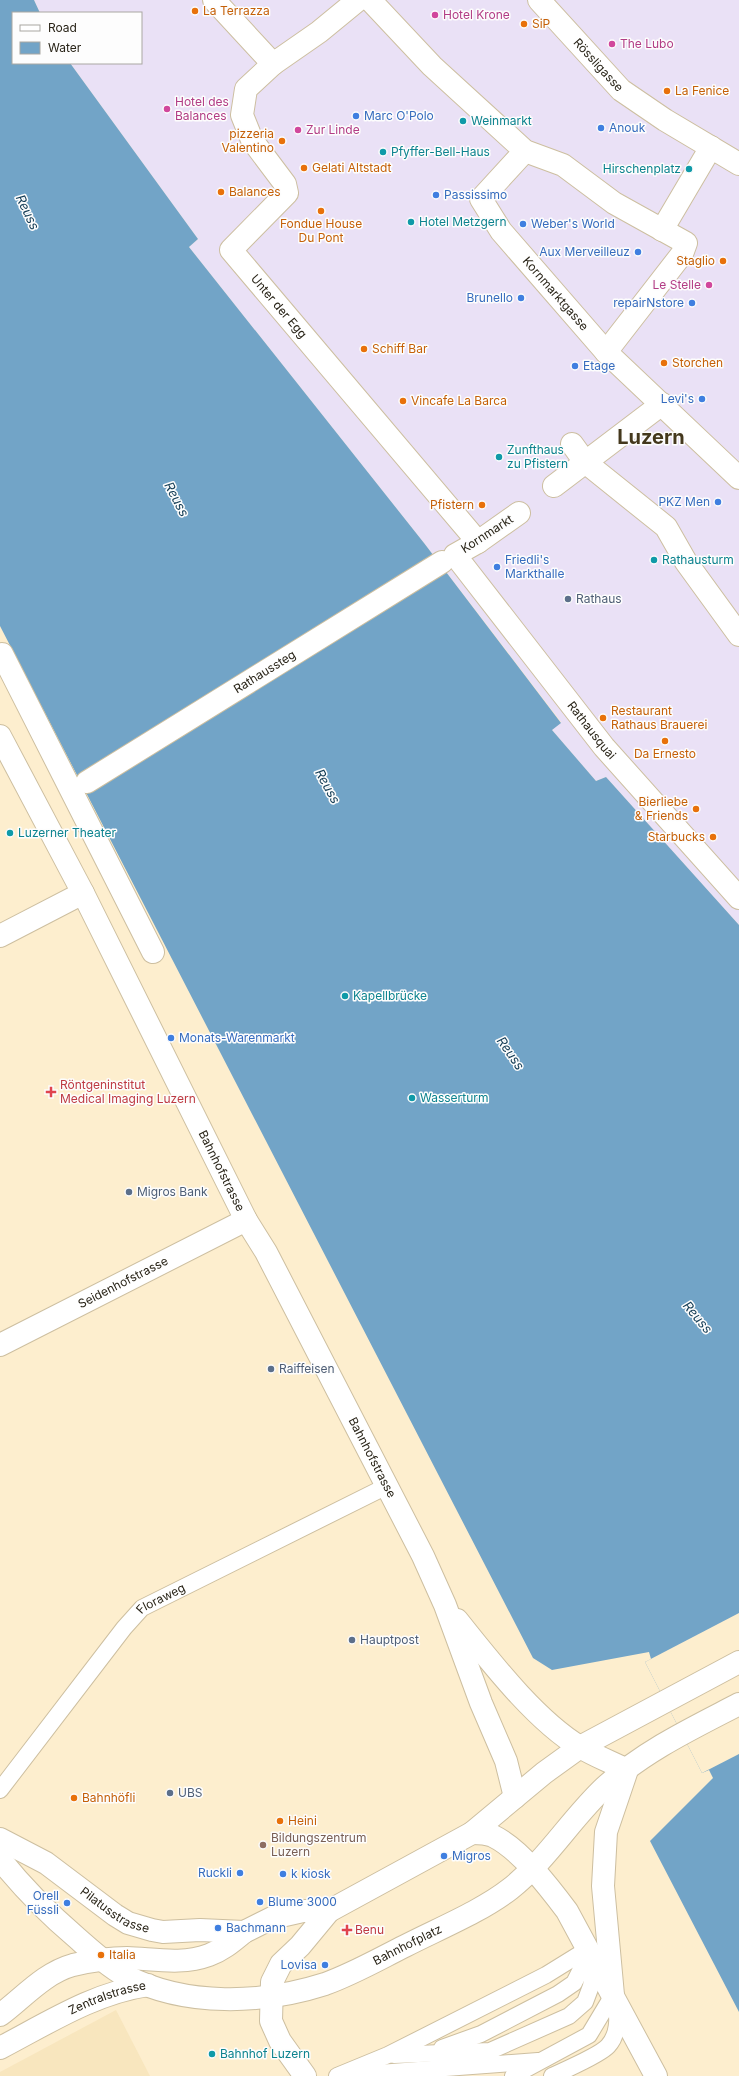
<svg xmlns="http://www.w3.org/2000/svg" width="739" height="2076" font-family="Inter,sans-serif">
<rect width="100%" height="100%" fill="#fdeece"/>
<path fill="#eae1f6" d="M34 0H739V925L606 777 596 781 552 730 561 722 424 543 189 247 198 239 70 63H141V13H40Z"/>
<path fill="#f8e6be" d="M116 2010 150 2076H0V2072Z"/>
<path fill="#72a4c7" d="M0 0H34L40 13H13V63H70L198 239 189 247 424 543 561 723 552 730 596 781 606 777 739 925V2012L650 1841 713 1778 709 1770 702 1773 645 1662 651 1659 649 1652 552 1670 533 1658 0 626Z"/>
<path fill="#fdeece" d="M739 1613V1754L702 1773 645 1662Z"/>
<g fill="none" stroke-linecap="round" stroke-linejoin="round">
<g stroke="#cdbfa0" stroke-width="18">
<g id="lane">
<path id="s1" d="M0 1790 124 1628 142 1608 387 1486"/>
<path d="M442 2048 481 2034 558 1994 574 1983 581 1969 587 1951"/>
<path d="M394 2055 490 2051 569 2016 585 2002 591 1986 593 1973 590 1958"/>
<path d="M353 2075 538 2061"/>
<path d="M337 2076 388 2055 546 1975 588 1949"/>
<path d="M513 2076 589 2035 613 1995"/>
<path d="M552 2076C565 2070 600 2055 608 2046 618 2035 619 2018 615 2004"/>
</g>
</g>
<g stroke="#cdbfa0" stroke-width="24">
<g id="street">
<path d="M214 0 273 64 319 32 358 0"/>
<path d="M370 0 432 66 525 151 563 165 614 203 686 243 682 254 606 352"/>
<path id="s2" d="M539 0 621 90 665 120 739 164"/>
<path id="s3" d="M273 64 246 89 242 115 252 140 285 184 287 193 231 250 478 542"/>
<path id="s4" d="M525 151 481 199 501 231 606 352 739 478"/>
<path d="M662 230 711 147"/>
<path d="M572 444 585 462 666 527 686 562 739 635"/>
<path d="M554 486 662 404"/>
<path id="s5" d="M519 513 478 542 455 555 604 747 739 898"/>
<path d="M2 654 153 952"/>
<path id="s6" d="M0 736 83 893 246 1220 266 1252 423 1556 445 1605 481 1703 506 1761 515 1797"/>
<path id="s7" d="M87 782 442 562"/>
<path d="M0 936 83 893"/>
<path id="s8" d="M0 1345 246 1220"/>
<path d="M457 1620C490 1661 535 1720 580 1747 595 1756 611 1762 627 1770L606 1832 603 1886 613 1995"/>
<path d="M472 1833C479 1833 486 1833 493 1836 520 1849 549 1887 567 1911L656 2076"/>
<path d="M305 2076 280 2041 271 2021 272 1982 281 1964 300 1946 329 1911"/>
</g>
</g>
<g stroke="#cdbfa0" stroke-width="24">
<g id="secondary">
<path d="M0 2015C23 1998 44 1973 73 1965 90 1961 109 1958 127 1958 155 1959 182 1965 209 1955 223 1950 233 1941 244 1932"/>
<path id="s9" d="M0 2048C48 2023 94 1993 148 1985"/>
</g>
</g>
<g stroke="#cdbfa0" stroke-width="24">
<g id="primary">
<path id="s10" d="M0 1839 46 1863 115 1915 128 1923 152 1930 163 1932 200 1930 244 1932 272 1918 303 1911H329L472 1833 544 1773 580 1747 739 1662"/>
<path id="s11" d="M0 1859C23 1888 49 1914 77 1938 93 1952 108 1966 126 1976 186 2007 263 2004 325 1984 353 1974 379 1959 405 1946 438 1929 482 1911 510 1889 548 1859 572 1817 607 1785 646 1750 693 1728 739 1704"/>
</g>
</g>
<use href="#lane" stroke="#fff" stroke-width="16"/>
<use href="#street" stroke="#fff" stroke-width="22"/>
<use href="#secondary" stroke="#fff" stroke-width="22"/>
<use href="#primary" stroke="#fff" stroke-width="22"/>
</g>
<g fill="#e8710a" stroke="#fdfdfd" stroke-width="1.5">
<circle cx="195" cy="11" r="4"/>
<circle cx="524" cy="24" r="4"/>
<circle cx="667" cy="91" r="4"/>
<circle cx="282" cy="141" r="4"/>
<circle cx="304" cy="168" r="4"/>
<circle cx="221" cy="192" r="4"/>
<circle cx="321" cy="211" r="4"/>
<circle cx="723" cy="261" r="4"/>
<circle cx="364" cy="349" r="4"/>
<circle cx="664" cy="363" r="4"/>
<circle cx="403" cy="401" r="4"/>
<circle cx="482" cy="505" r="4"/>
<circle cx="603" cy="718" r="4"/>
<circle cx="665" cy="741" r="4"/>
<circle cx="696" cy="809" r="4"/>
<circle cx="713" cy="837" r="4"/>
<circle cx="74" cy="1798" r="4"/>
<circle cx="280" cy="1821" r="4"/>
<circle cx="101" cy="1955" r="4"/>
</g>
<g fill="#d1479c" stroke="#fdfdfd" stroke-width="1.5">
<circle cx="435" cy="15" r="4"/>
<circle cx="612" cy="44" r="4"/>
<circle cx="167" cy="109" r="4"/>
<circle cx="298" cy="130" r="4"/>
<circle cx="709" cy="285" r="4"/>
</g>
<g fill="#3f7fe0" stroke="#fdfdfd" stroke-width="1.5">
<circle cx="356" cy="116" r="4"/>
<circle cx="601" cy="128" r="4"/>
<circle cx="436" cy="195" r="4"/>
<circle cx="523" cy="224" r="4"/>
<circle cx="638" cy="252" r="4"/>
<circle cx="521" cy="298" r="4"/>
<circle cx="692" cy="303" r="4"/>
<circle cx="575" cy="366" r="4"/>
<circle cx="702" cy="399" r="4"/>
<circle cx="718" cy="502" r="4"/>
<circle cx="497" cy="567" r="4"/>
<circle cx="171" cy="1038" r="4"/>
<circle cx="444" cy="1856" r="4"/>
<circle cx="240" cy="1873" r="4"/>
<circle cx="283" cy="1874" r="4"/>
<circle cx="260" cy="1902" r="4"/>
<circle cx="67" cy="1903" r="4"/>
<circle cx="218" cy="1928" r="4"/>
<circle cx="325" cy="1965" r="4"/>
</g>
<g fill="#0f9aa8" stroke="#fdfdfd" stroke-width="1.5">
<circle cx="463" cy="121" r="4"/>
<circle cx="383" cy="152" r="4"/>
<circle cx="689" cy="169" r="4"/>
<circle cx="411" cy="222" r="4"/>
<circle cx="499" cy="457" r="4"/>
<circle cx="654" cy="560" r="4"/>
<circle cx="10" cy="833" r="4"/>
<circle cx="345" cy="996" r="4"/>
<circle cx="412" cy="1098" r="4"/>
<circle cx="212" cy="2054" r="4"/>
</g>
<g fill="#5c6f8a" stroke="#fdfdfd" stroke-width="1.5">
<circle cx="568" cy="599" r="4"/>
<circle cx="129" cy="1192" r="4"/>
<circle cx="271" cy="1369" r="4"/>
<circle cx="352" cy="1640" r="4"/>
<circle cx="170" cy="1793" r="4"/>
</g>
<g fill="#e0444e" stroke="#fdfdfd" stroke-width="1.5">
<path d="M49 1086h4v4h4v4h-4v4h-4v-4h-4v-4h4z"/>
<path d="M345 1924h4v4h4v4h-4v4h-4v-4h-4v-4h4z"/>
</g>
<circle fill="#8d6e63" stroke="#fdfdfd" stroke-width="1.5" cx="263" cy="1845" r="4"/>
<g text-anchor="middle" stroke-width="3" stroke-linejoin="round" paint-order="stroke">
<g font-size="12" fill="#c56008" stroke="#fdfdfd" text-anchor="start">
<text x="203" y="15">La Terrazza</text>
<text x="532" y="28">SiP</text>
<text x="675" y="95">La Fenice</text>
<text x="274" y="138" text-anchor="end">pizzeria<tspan x="274" dy="14">Valentino</tspan></text>
<text x="312" y="172">Gelati Altstadt</text>
<text x="229" y="196">Balances</text>
<text x="321" y="228" text-anchor="middle">Fondue House<tspan x="321" dy="14">Du Pont</tspan></text>
<text x="715" y="265" text-anchor="end">Staglio</text>
<text x="372" y="353">Schiff Bar</text>
<text x="672" y="367">Storchen</text>
<text x="411" y="405">Vincafe La Barca</text>
<text x="474" y="509" text-anchor="end">Pfistern</text>
<text x="611" y="715">Restaurant<tspan x="611" dy="14">Rathaus Brauerei</tspan></text>
<text x="665" y="758" text-anchor="middle">Da Ernesto</text>
<text x="688" y="806" text-anchor="end">Bierliebe<tspan x="688" dy="14">&amp; Friends</tspan></text>
<text x="705" y="841" text-anchor="end">Starbucks</text>
<text x="82" y="1802">Bahnhöfli</text>
<text x="288" y="1825">Heini</text>
<text x="109" y="1959">Italia</text>
</g>
<g font-size="12" fill="#b23c85" stroke="#fdfdfd" text-anchor="start">
<text x="443" y="19">Hotel Krone</text>
<text x="620" y="48">The Lubo</text>
<text x="175" y="106">Hotel des<tspan x="175" dy="14">Balances</tspan></text>
<text x="306" y="134">Zur Linde</text>
<text x="701" y="289" text-anchor="end">Le Stelle</text>
</g>
<g font-size="12" fill="#2a2519" stroke="#fdfdfd">
<text dy="4" stroke="none"><textPath href="#s2" startOffset="88">Rössligasse</textPath></text>
<text dy="4" stroke="none"><textPath href="#s4" startOffset="186">Kornmarktgasse</textPath></text>
<text dy="4" stroke="none"><textPath href="#s3" startOffset="308">Unter der Egg</textPath></text>
<text transform="translate(487 534) rotate(-33)" y="4">Kornmarkt</text>
<text dy="4" stroke="none"><textPath href="#s7" startOffset="209">Rathaussteg</textPath></text>
<text dy="4" stroke="none"><textPath href="#s5" startOffset="299">Rathausquai</textPath></text>
<text dy="4" stroke="none"><textPath href="#s6" startOffset="488">Bahnhofstrasse</textPath></text>
<text dy="4" stroke="none"><textPath href="#s8" startOffset="138">Seidenhofstrasse</textPath></text>
<text dy="4" stroke="none"><textPath href="#s6" startOffset="812">Bahnhofstrasse</textPath></text>
<text dy="4" stroke="none"><textPath href="#s1" startOffset="252">Floraweg</textPath></text>
<text dy="4" stroke="none"><textPath href="#s10" startOffset="136">Pilatusstrasse</textPath></text>
<text dy="4" stroke="none"><textPath href="#s11" startOffset="468">Bahnhofplatz</textPath></text>
<text dy="4" stroke="none"><textPath href="#s9" startOffset="119">Zentralstrasse</textPath></text>
</g>
<g font-size="12" fill="#366cbe" stroke="#fdfdfd" text-anchor="start">
<text x="364" y="120">Marc O'Polo</text>
<text x="609" y="132">Anouk</text>
<text x="444" y="199">Passissimo</text>
<text x="531" y="228">Weber's World</text>
<text x="630" y="256" text-anchor="end">Aux Merveilleuz</text>
<text x="513" y="302" text-anchor="end">Brunello</text>
<text x="684" y="307" text-anchor="end">repairNstore</text>
<text x="583" y="370">Etage</text>
<text x="694" y="403" text-anchor="end">Levi's</text>
<text x="710" y="506" text-anchor="end">PKZ Men</text>
<text x="505" y="564">Friedli's<tspan x="505" dy="14">Markthalle</tspan></text>
<text x="179" y="1042">Monats-Warenmarkt</text>
<text x="452" y="1860">Migros</text>
<text x="232" y="1877" text-anchor="end">Ruckli</text>
<text x="291" y="1878">k kiosk</text>
<text x="59" y="1900" text-anchor="end">Orell<tspan x="59" dy="14">Füssli</tspan></text>
<text x="268" y="1906">Blume 3000</text>
<text x="226" y="1932">Bachmann</text>
<text x="317" y="1969" text-anchor="end">Lovisa</text>
</g>
<g font-size="12" fill="#0d838f" stroke="#fdfdfd" text-anchor="start">
<text x="471" y="125">Weinmarkt</text>
<text x="391" y="156">Pfyffer-Bell-Haus</text>
<text x="681" y="173" text-anchor="end">Hirschenplatz</text>
<text x="419" y="226">Hotel Metzgern</text>
<text x="507" y="454">Zunfthaus<tspan x="507" dy="14">zu Pfistern</tspan></text>
<text x="662" y="564">Rathausturm</text>
<text x="18" y="837">Luzerner Theater</text>
<text x="353" y="1000">Kapellbrücke</text>
<text x="420" y="1102">Wasserturm</text>
<text x="220" y="2058">Bahnhof Luzern</text>
</g>
<g font-size="12" fill="#4e5e75" stroke="#fdfdfd" text-anchor="start">
<text x="576" y="603">Rathaus</text>
<text x="137" y="1196">Migros Bank</text>
<text x="279" y="1373">Raiffeisen</text>
<text x="360" y="1644">Hauptpost</text>
<text x="178" y="1797">UBS</text>
</g>
<g font-size="12" fill="#be3a42" stroke="#fdfdfd" text-anchor="start">
<text x="60" y="1089">Röntgeninstitut<tspan x="60" dy="14">Medical Imaging Luzern</tspan></text>
<text x="355" y="1934">Benu</text>
</g>
<g font-size="12" fill="#785e54" stroke="#fdfdfd" text-anchor="start">
<text x="271" y="1842">Bildungszentrum<tspan x="271" dy="14">Luzern</tspan></text>
</g>
<g font-size="13" font-style="italic" fill="#133c55" stroke="#fdfdfd">
<text transform="translate(28 212) rotate(64)" y="5">Reuss</text>
<text transform="translate(177 499) rotate(62)" y="5">Reuss</text>
<text transform="translate(328 786) rotate(61)" y="5">Reuss</text>
<text transform="translate(511 1053) rotate(55)" y="5">Reuss</text>
<text transform="translate(698 1317) rotate(50)" y="5">Reuss</text>
</g>
<g font-size="20" font-weight="bold" fill="#44381d" stroke="#fdfdfd">
<text x="651" y="444">Luzern</text>
</g>
</g>
<rect x="12" y="12" width="130" height="52" fill="#fdfdfd" stroke="#a9a7a2"/>
<rect x="20" y="25" width="20" height="6" fill="#ffffff" stroke="#a9a7a2"/>
<text x="48" y="32" font-size="12" fill="#2a2519">Road</text>
<rect x="20" y="42" width="20" height="12" fill="#72a4c7" stroke="#a9a7a2"/>
<text x="48" y="52" font-size="12" fill="#2a2519">Water</text>
</svg>
